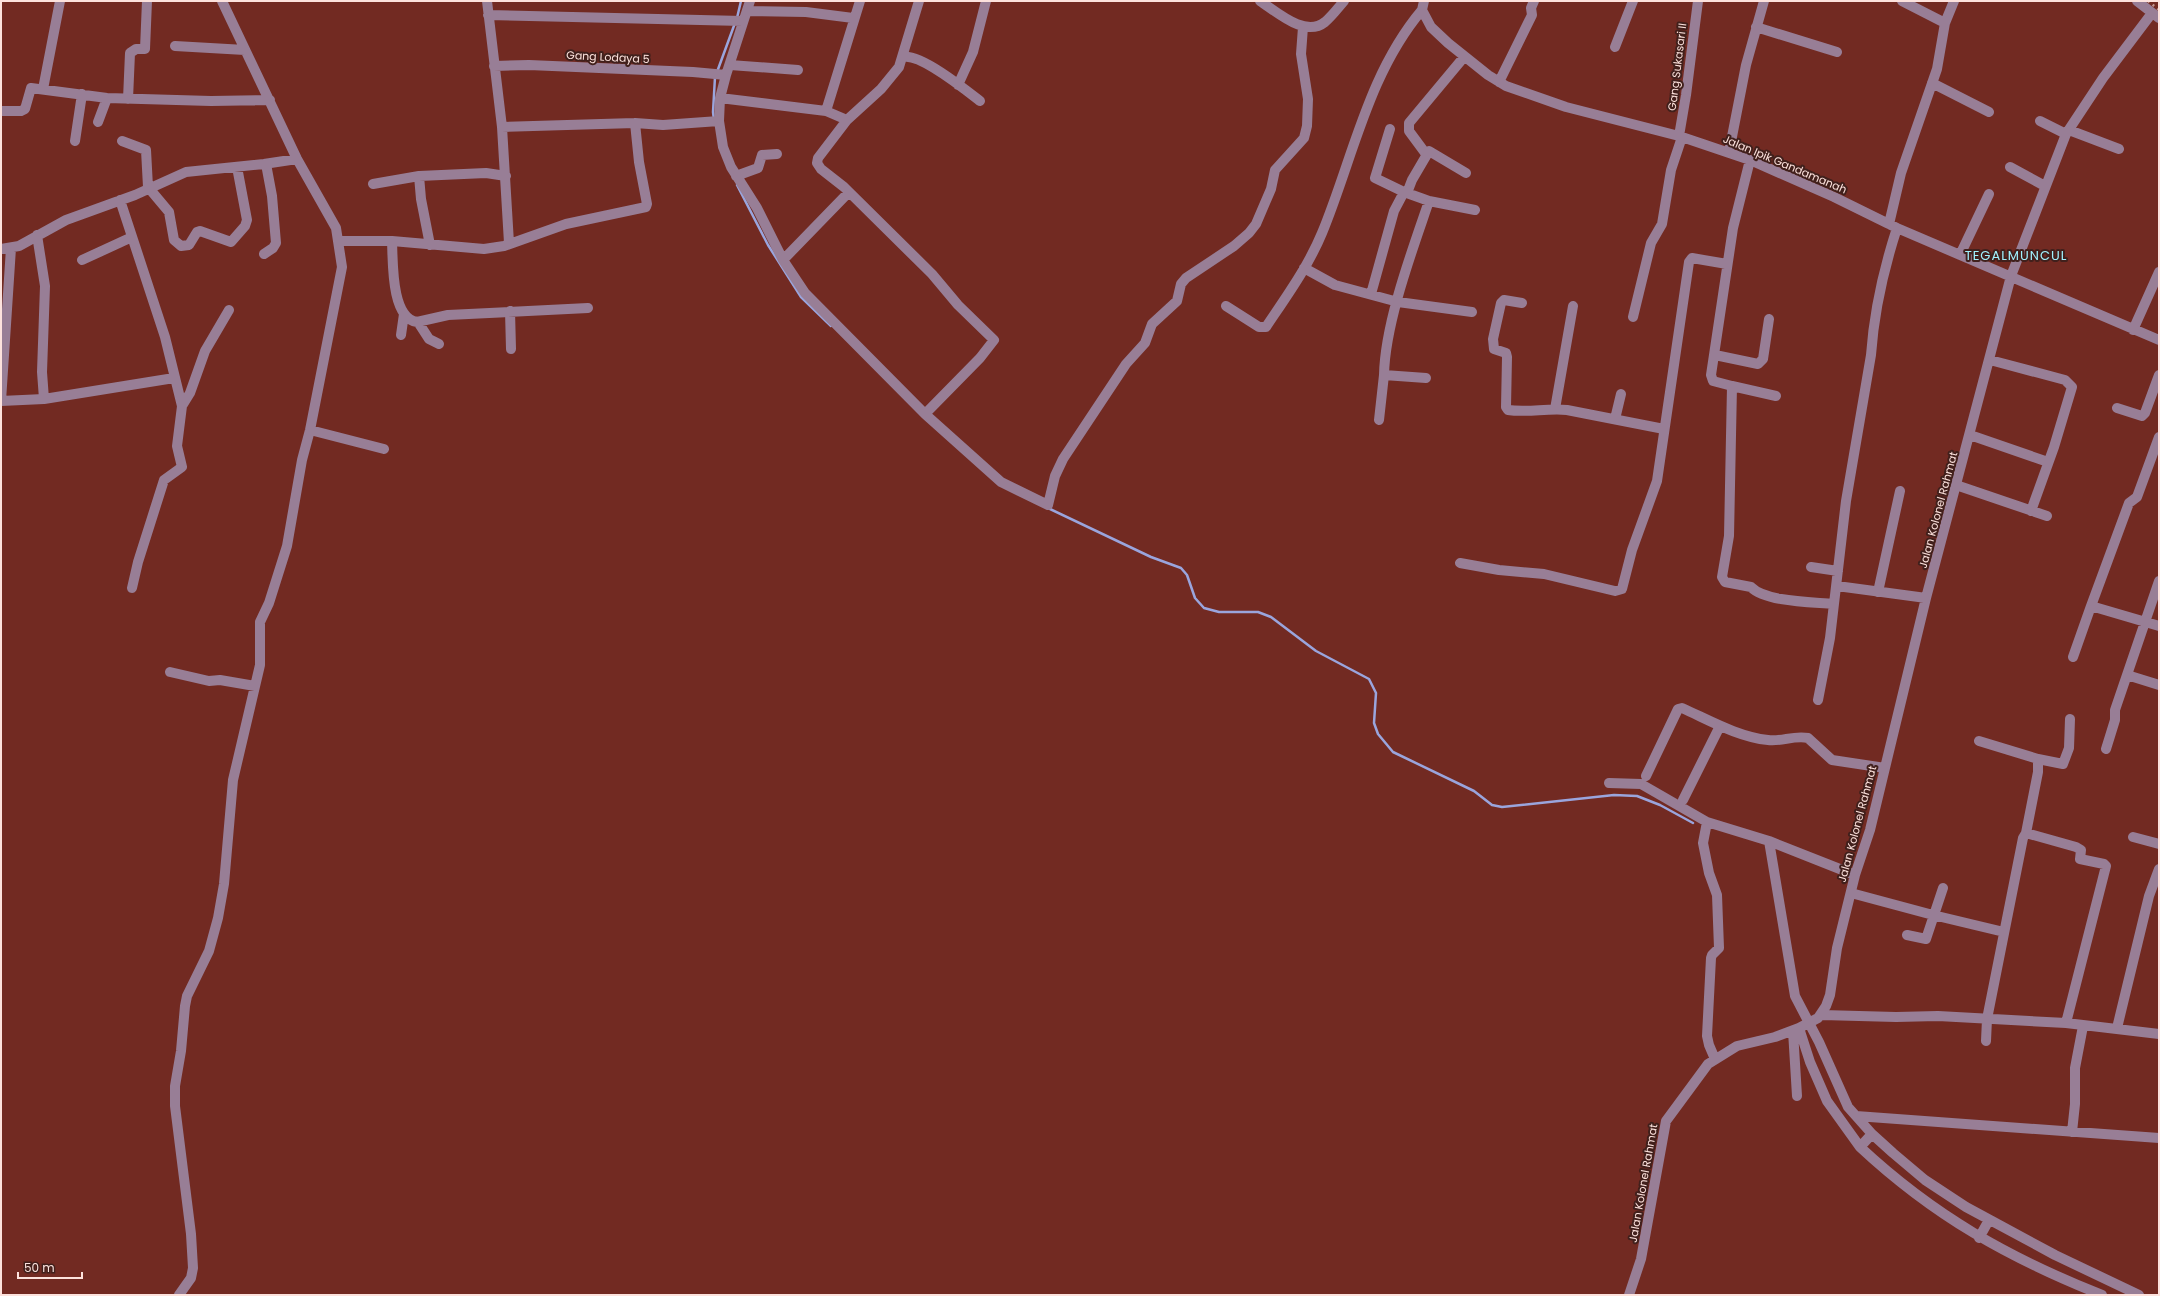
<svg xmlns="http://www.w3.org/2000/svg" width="2160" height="1296" font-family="Poppins,sans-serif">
<rect width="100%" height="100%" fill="#722a22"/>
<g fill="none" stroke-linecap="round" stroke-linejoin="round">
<path stroke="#9aa5dd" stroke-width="2.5" d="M737 18 741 1
M717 72 735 23
M714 120 713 112 715 77
M737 185 768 245 801 297 831 326
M1048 508 1151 557 1181 568 1187 575 1195 598 1204 608 1219 612H1258L1271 617 1316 651 1369 679 1376 693 1374 723 1378 734 1393 752 1474 791 1492 805 1502 807 1614 795 1637 796 1660 805 1693 823"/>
<path stroke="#987e96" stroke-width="10" d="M487 1 502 127 509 243
M750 1 726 75 720 98 719 121 723 147 731 167 757 208 783 260 805 293 925 414 1001 482 1048 505 1055 476 1063 459 1126 364 1145 343 1152 324 1177 301 1181 284 1186 278 1234 246 1249 233 1256 224 1271 189 1275 170 1304 138 1307 126 1308 99 1301 54 1303 27
M919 1 899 67 881 89 847 120 818 158 817 163 821 169 844 187 932 274 958 305 994 340 980 358 925 414
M1260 1C1277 12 1305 38 1325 22 1332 16 1338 8 1344 1
M1424 1 1422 10 1431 27 1448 43 1488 75 1506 86 1566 107 1679 136 1750 160 1834 197 1897 228 2159 340
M1902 1 1945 23
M2137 1 2159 18
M747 11 806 12 853 18
M488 15 743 21
M1756 27 1837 52
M175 46 245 50
M1615 47 1633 1
M903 57C920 53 966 90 980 101
M730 65 798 70
M494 66 529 65 693 72 726 75
M1499 82 1532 15 1531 8 1534 1
M1932 83 1989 112
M958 85 973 52 986 1
M43 89 60 1
M720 98 826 111 847 120
M128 99 130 53 136 49H145L147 1
M1 111H21L25 109 31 88 107 98 211 101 270 100
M826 111 860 1
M2040 121 2066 134
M98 122 107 98
M502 127 635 123 663 125 719 121
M1390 129 1375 178 1404 192 1429 201C1412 251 1385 323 1384 375L1426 378
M2069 130 2119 149
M1679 136 1686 95 1698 1
M75 141 82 94
M122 141 146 150 148 187 169 212 174 240 181 246 189 245 197 232 200 231 231 242 245 226 247 220 237 167
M1729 152 1746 65 1764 1
M1426 154 1409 131V123L1464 57
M1750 160 1733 228 1711 375 1713 381 1732 386 1729 536 1722 577 1725 582 1751 587C1765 602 1813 602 1833 604
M2010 167 2045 186
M736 176 758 168 762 155 777 154
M373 184 419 176
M1407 193 1412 180 1429 151 1466 173
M120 200 165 337 182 406 177 446 182 467 164 480 138 562 132 588
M1429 201 1475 210
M1889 224 1901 173 1937 69 1945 23 1954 1
M37 235 45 286 42 372 44 399
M339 241H392L484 249 504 246 566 224 646 207 647 204 639 162 635 123
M392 241C393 262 391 318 417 322L448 315 588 308
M430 245 421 199 419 176 486 173 506 176
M1 249 19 246 66 220 135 195 186 172 264 164 297 159
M264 254 273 248 276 243 272 196 266 164
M1960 255 1989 194
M82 260 132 237
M783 260 849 192
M1304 268 1335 285 1398 302 1472 312
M1371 294 1394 211 1404 192
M1522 303 1504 300 1501 303 1493 339 1494 349 1506 353 1507 357 1506 407 1508 410C1527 413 1547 408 1567 410L1664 429
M1226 306 1259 327H1266C1286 297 1308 267 1322 233 1353 158 1368 74 1422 10
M510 311 511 349
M1633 317 1651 243 1662 224 1671 170 1682 137
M418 322 429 339 439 344
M2133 330 2159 272
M401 335 404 314
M1715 355 1758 364 1763 359 1769 319
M1990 360 2065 380 2072 387 2054 447 2031 511
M1732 386 1776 396
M1 401 44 399 174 378
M1 401 11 248
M182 406 190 393 205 351 229 310
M2117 408 2142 416 2145 413 2159 375
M1555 409 1573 306
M1615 419 1621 394
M1379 420 1384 375
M310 430 384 449
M1970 435 2048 462
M2159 437 2137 497 2129 503 2091 606 2159 626
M1956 485 2047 516
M1460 563 1499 570 1544 574 1615 591 1622 589 1632 550 1657 481 1689 262 1692 258 1727 264
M1811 567 1838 571
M1837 586 1926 598
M1878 592 1900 491
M2073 657 2091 606
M170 672 209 681 220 680 255 686
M2127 675 2159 685
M1818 700 1830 638 1846 501 1871 355C1874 312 1884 268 1897 228
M1979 741 2038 759V772L2026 833
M2106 749 2115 720V710L2159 581
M2038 759 2063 764 2069 748 2070 719
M1646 776 1678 709 1682 708C1709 720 1738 737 1768 740 1781 742 1794 735 1808 738L1832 760 1885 768
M1609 783 1641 784 1707 822 1769 841 1855 875
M1683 800 1720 726
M1707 822 1703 843 1709 873 1717 895 1719 948 1712 955 1711 958 1707 1036 1709 1045 1715 1059
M2133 837 2159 844
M1769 841 1795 996 1819 1042 1848 1107 1872 1134 1893 1153 1925 1180 1966 1207 2055 1255 2139 1295
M1851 893 1933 915 2004 932
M1907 935 1926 939 1943 888
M1822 1015 1896 1017 1938 1016 2066 1023 2159 1034
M1799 1028 1810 1062 1827 1101 1860 1147
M2117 1028 2149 896 2159 869
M1793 1031 1797 1096
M1986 1041 1987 1019 2023 838 2026 833 2076 847 2081 850 2080 859 2104 864 2106 866 2066 1023
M1856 1116 2159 1138
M2072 1132 2075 1104V1068L2083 1026
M1872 1134 1860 1147C1934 1216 2009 1258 2102 1295
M1979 1238 1989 1220
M179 1295 191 1278 193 1268 191 1234 175 1106V1086L181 1051 185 1006 187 996 209 951 218 918 224 884 233 780 260 665V622L269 603 287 546 302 460 310 430 342 267 336 228 297 159 222 1
M1629 1295 1641 1259 1666 1121 1708 1064 1737 1046 1775 1037 1799 1028 1818 1018 1826 1006 1830 995 1837 948 1855 875 1870 830 1926 598 2011 276 2066 134 2103 78 2152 13"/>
<path stroke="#c59892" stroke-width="2.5" stroke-dasharray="2 4" stroke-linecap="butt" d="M2148 1 2159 10"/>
</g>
<g text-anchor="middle" stroke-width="4" stroke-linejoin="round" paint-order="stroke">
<g font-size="11" fill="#fde2dd" stroke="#41201c">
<text transform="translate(608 57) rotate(3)" y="4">Gang Lodaya 5</text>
<text transform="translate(1677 67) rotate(-83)" y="4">Gang Sukasari II</text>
<text transform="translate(1785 164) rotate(23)" y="4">Jalan Ipik Gandamanah</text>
<text transform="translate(1938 510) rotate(-75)" y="4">Jalan Kolonel Rahmat</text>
<text transform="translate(1857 824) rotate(-75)" y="4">Jalan Kolonel Rahmat</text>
<text transform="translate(1643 1183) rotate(-80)" y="4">Jalan Kolonel Rahmat</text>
</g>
<g font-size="13" letter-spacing="1" fill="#a1f2fe" stroke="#41201c">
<text x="2016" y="260">TEGALMUNCUL</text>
</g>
</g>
<rect width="2160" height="1296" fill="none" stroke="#fde2dd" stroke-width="4"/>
<path d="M18 1272v6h64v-6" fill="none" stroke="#fde2dd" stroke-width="2"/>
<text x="24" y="1272" font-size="12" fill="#fde2dd" stroke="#41201c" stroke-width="3" paint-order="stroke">50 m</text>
</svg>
